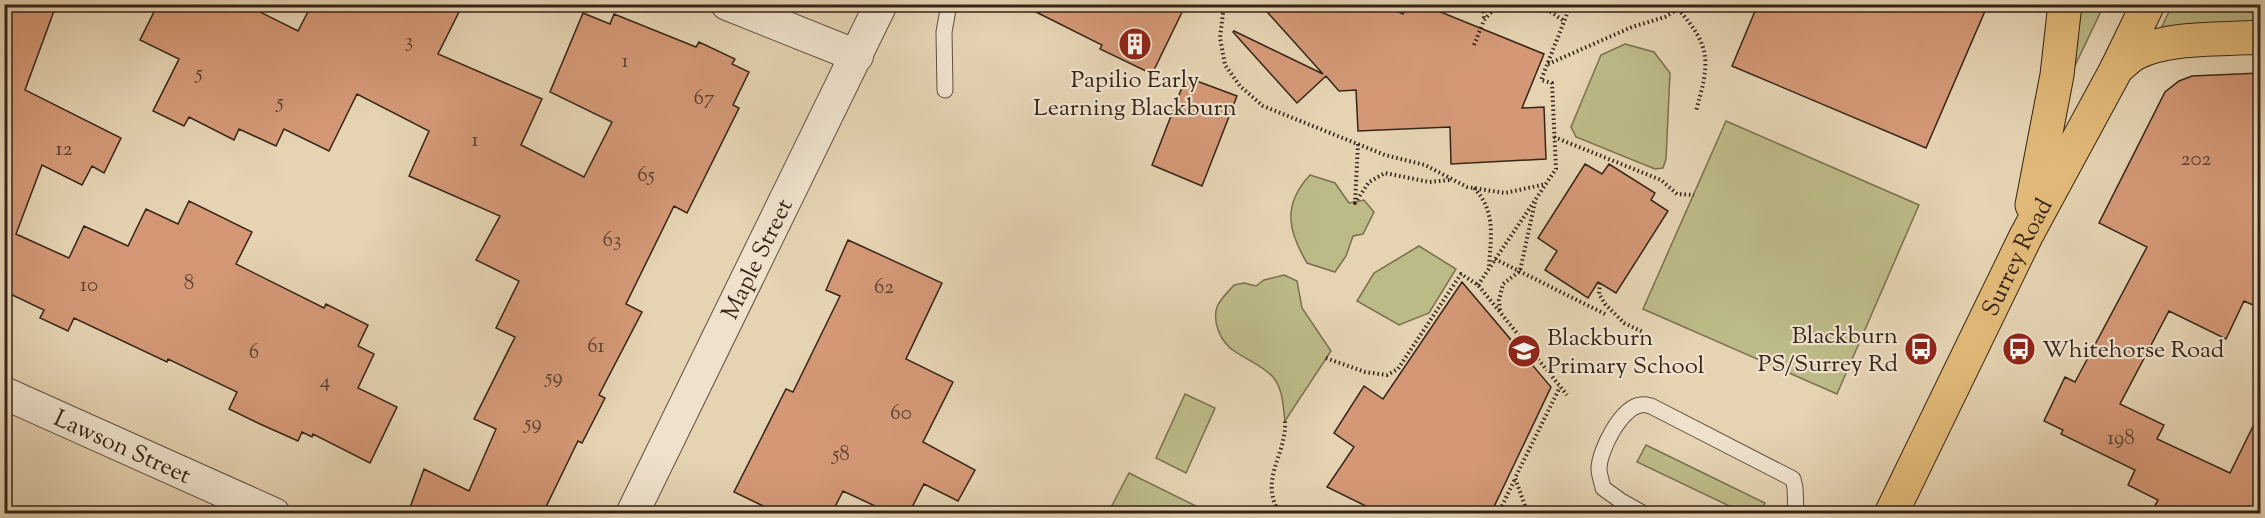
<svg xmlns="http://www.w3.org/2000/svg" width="2265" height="518" font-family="'Sorts Mill Goudy',serif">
<rect width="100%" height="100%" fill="#e5d3b2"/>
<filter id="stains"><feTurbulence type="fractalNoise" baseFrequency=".00333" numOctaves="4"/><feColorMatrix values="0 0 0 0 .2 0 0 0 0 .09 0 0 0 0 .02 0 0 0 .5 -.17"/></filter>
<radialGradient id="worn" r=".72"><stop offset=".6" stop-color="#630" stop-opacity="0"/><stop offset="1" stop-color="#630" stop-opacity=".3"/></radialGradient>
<path fill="#bcba87" stroke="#797050" stroke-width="1.5" d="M2081 5H2104L2070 76Z
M2172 5H2245L2260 11V27L2160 31Z
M1625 44 1654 52 1670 73 1666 159 1663 168 1655 169 1576 137 1571 127 1601 55Z
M1726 121 1919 205 1837 394 1643 309Z
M1310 175 1335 183 1349 203 1364 200 1374 212 1363 234 1353 236 1346 256 1335 272 1307 263C1288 231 1282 205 1310 175Z
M1419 246 1456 269 1429 313 1399 325 1357 301 1374 273Z
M1284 275 1297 281 1302 308 1331 351 1285 421C1283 406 1283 389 1273 377 1262 365 1247 360 1234 351 1221 342 1212 323 1217 307 1220 299 1229 291 1234 285L1244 283 1256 286 1264 280Z
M1185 394 1215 408 1186 473 1156 458Z
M1646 445 1765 503 1760 513H1744L1637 462Z
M1129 473 1210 513H1108Z"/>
<path fill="#d49876" stroke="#362518" stroke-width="1.5" d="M4 4H36L54 11 25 90 121 138 104 173 92 166 82 185 42 165 16 234 69 258 84 226 128 246 146 209 178 224 189 201 252 232 236 264 324 308 326 304 368 325 358 346 374 354 358 388 397 407 370 463 313 434 312 437 302 432 298 441 260 424 229 409 237 392 168 359 167 362 74 318 68 331 40 318 44 310 4 291Z
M158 4H244L298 31 312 4H463L438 54 542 99 521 145 584 177 612 122 550 92 583 13 610 24 614 14 696 47 699 42 735 59 732 64 749 72 733 105 739 108 687 213 674 206 626 304 642 312 599 395 605 398 582 443 578 441 543 513H408L424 469 469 491 496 429 474 419 515 337 496 328 519 281 476 260 500 216 409 176 429 131 357 94 329 151 284 129 276 146 239 129 234 140 189 117 184 126 153 111 179 59 140 40Z
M1020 4H1186L1152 74 1100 49 1102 45Z
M1260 4H1380L1403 14 1407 4H1421L1544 54 1522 108 1544 107 1546 159 1451 164 1450 127 1358 131 1356 90 1339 91 1326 76 1297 103 1233 32 1234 31 1323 74Z
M1758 4H1988L1926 148 1732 66Z
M2260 73V308L2244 301 2226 339 2169 311 2120 404 2164 425 2157 439 2230 473 2260 412V513H2151L2158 500 2128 485 2135 470 2061 434 2063 430 2044 421 2065 377 2075 382 2147 247 2099 223 2165 92 2179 81 2192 76Z
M1186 77 1237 96 1202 186 1152 165Z
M1585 164 1602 174 1609 164 1655 193 1651 200 1668 211 1616 293 1598 282 1588 298 1545 270 1557 251 1538 238Z
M848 240 942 283 906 359 953 382 923 442 975 470 958 501 924 484 909 513H890L843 491 832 513H778L734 492 786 389 793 392 840 296 826 290Z
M1462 282 1551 387 1491 513H1380L1327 487 1354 447 1334 433 1364 386 1383 399Z"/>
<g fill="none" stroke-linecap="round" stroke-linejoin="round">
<g stroke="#62503e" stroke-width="17">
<path id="lane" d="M945 90 944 32 949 4
M1644 514 1621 501 1603 488C1602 482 1599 475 1599 469 1599 451 1621 407 1641 405 1644 404 1647 405 1651 406L1793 479 1795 488 1796 514"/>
</g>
<g stroke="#62503e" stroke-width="34">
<g id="street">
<path d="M727 4 857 56"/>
<path id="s1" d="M4 393 274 514"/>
<path id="s2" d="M632 514 881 4"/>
</g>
</g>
<g stroke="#362518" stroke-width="35">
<g id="primary">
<path d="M2117 68C2123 63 2129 57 2136 53 2170 36 2223 40 2260 37"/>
<path d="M2032 205 2057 75 2065 4"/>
<path id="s3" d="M1891 514 2026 236 2117 68 2148 4"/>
</g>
</g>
<path stroke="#362518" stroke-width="4" stroke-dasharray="1.5 3" stroke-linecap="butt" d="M1224 4 1220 38 1225 65 1240 86 1263 106 1385 155 1425 165 1467 187 1505 193 1546 184
M1480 4 1483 7 1484 19
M1539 4 1564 21
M1678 9C1713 48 1709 64 1696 111
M1474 45 1484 20 1494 9 1507 7 1549 11
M1548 64 1632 27 1665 17 1686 4
M1554 137 1661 180 1677 194 1694 195
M1358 144 1355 203 1369 182 1385 173 1429 182 1450 180
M1474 188C1496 211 1491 236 1489 266
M1495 259 1605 314
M1600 283 1599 294 1605 304 1624 323 1643 332
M1478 285 1556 169 1552 83 1541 80 1571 4
M1500 310 1499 300 1503 284 1520 271 1535 202
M1326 358 1365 372 1387 375 1398 369 1461 274 1478 285 1567 395
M1280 514C1258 479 1287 455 1285 421
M1498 514 1515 479
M1528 514 1515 478 1560 387"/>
<use href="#lane" stroke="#eee2cd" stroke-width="15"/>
<use href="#street" stroke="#eee2cd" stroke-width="32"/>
<use href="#primary" stroke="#e2ba79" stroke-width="33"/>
</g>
<defs>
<g id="building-disc" transform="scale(1.725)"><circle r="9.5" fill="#8f2418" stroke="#eee2cd"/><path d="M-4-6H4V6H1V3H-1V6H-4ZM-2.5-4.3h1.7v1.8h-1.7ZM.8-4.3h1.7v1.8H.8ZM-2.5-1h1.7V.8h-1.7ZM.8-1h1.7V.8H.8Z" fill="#fff"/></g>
<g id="bus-disc" transform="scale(1.725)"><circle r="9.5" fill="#8f2418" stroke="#eee2cd"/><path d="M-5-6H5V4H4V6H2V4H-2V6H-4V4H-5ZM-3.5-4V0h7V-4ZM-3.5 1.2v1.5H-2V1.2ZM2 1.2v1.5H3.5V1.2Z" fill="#fff"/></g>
<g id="school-disc" transform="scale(1.725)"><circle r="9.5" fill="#8f2418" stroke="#eee2cd"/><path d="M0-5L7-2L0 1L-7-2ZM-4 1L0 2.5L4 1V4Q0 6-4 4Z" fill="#fff"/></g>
</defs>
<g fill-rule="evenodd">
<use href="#building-disc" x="1135" y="44"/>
<use href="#bus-disc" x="1921" y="349"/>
<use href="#bus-disc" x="2019" y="349"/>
<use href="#school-disc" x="1524" y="351"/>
</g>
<g text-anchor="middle" stroke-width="4.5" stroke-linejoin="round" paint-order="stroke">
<g font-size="21" fill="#5e4230">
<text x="409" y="47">3</text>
<text x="625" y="67">1</text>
<text x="199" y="79">5</text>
<text x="704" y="104">67</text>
<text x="280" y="108">5</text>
<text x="475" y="146">1</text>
<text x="64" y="155">12</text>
<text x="2196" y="165">202</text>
<text x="646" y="181">65</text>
<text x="612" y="246">63</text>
<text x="189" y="289">8</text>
<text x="89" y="291">10</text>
<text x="884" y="293">62</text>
<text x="596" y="352">61</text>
<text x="254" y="358">6</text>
<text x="554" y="383">59</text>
<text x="325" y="387">4</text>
<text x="901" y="419">60</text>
<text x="533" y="429">59</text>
<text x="2121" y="444">198</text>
<text x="841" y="460">58</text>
</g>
<g font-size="24" fill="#362518" stroke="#eee2cd" text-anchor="start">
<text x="1135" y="87" text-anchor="middle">Papilio Early<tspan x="1135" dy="28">Learning Blackburn</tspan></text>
<text x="1898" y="343" text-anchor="end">Blackburn<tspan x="1898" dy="28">PS/Surrey Rd</tspan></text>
<text x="1547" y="345">Blackburn<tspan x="1547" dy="28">Primary School</tspan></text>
<text x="2042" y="357">Whitehorse Road</text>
</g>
<g font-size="24" fill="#362518" stroke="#eee2cd">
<text dy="8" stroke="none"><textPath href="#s3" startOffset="286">Surrey Road</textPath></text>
<text dy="8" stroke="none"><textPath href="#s2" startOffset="284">Maple Street</textPath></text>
<text dy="8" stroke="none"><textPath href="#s1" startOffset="130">Lawson Street</textPath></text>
</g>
</g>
<rect width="2265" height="518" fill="none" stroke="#e5d3b2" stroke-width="24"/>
<rect x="6" y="6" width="2253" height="506" fill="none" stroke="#362518" stroke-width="3"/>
<rect x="12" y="12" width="2241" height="494" fill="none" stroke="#362518" stroke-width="1.5"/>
<rect width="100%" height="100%" filter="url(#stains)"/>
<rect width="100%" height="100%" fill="url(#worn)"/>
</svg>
